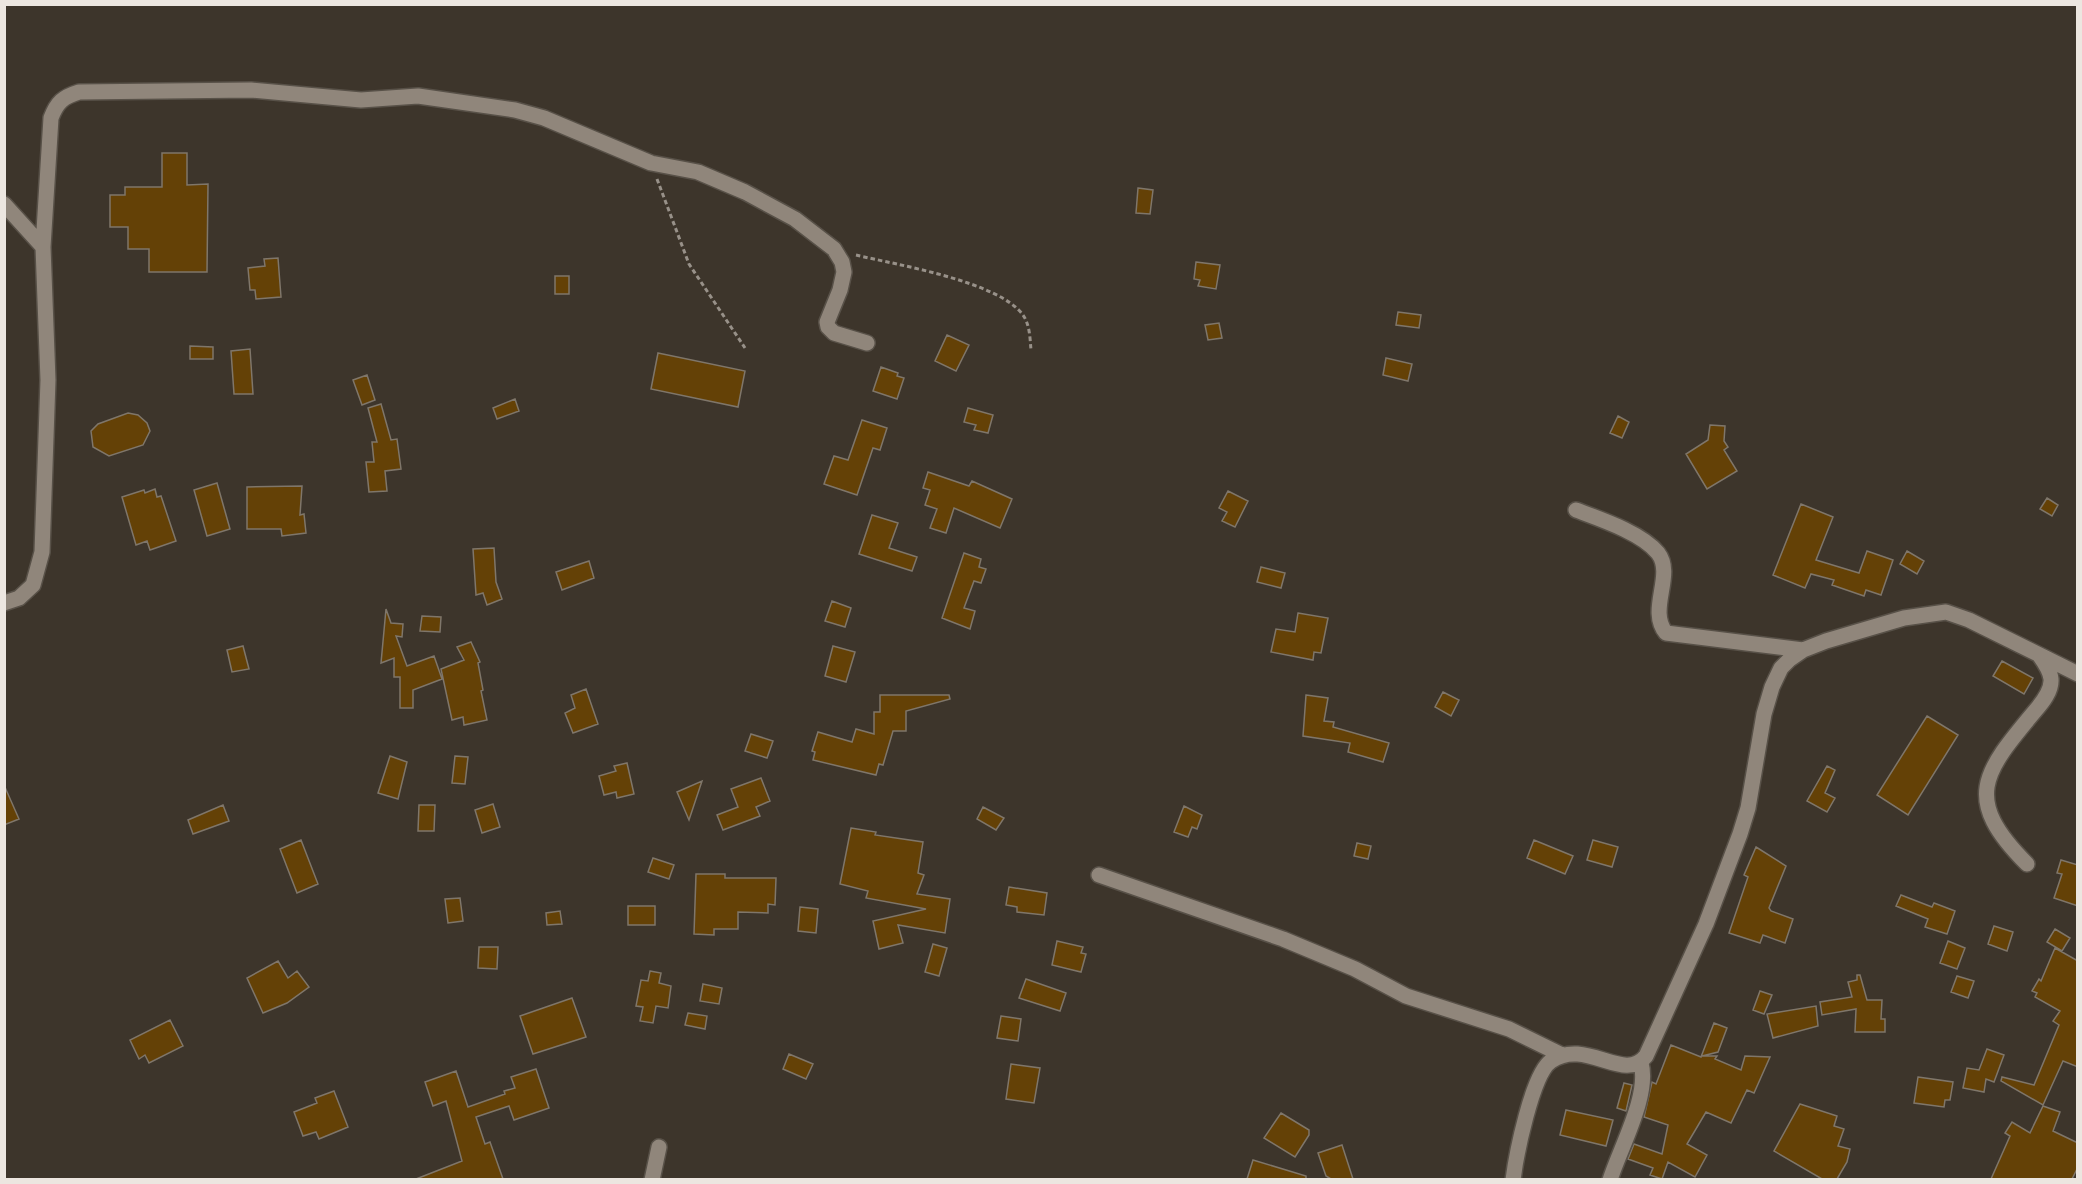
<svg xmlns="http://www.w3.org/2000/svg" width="2082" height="1184" font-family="'DM Sans',sans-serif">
<rect width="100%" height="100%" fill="#3d352b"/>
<path fill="#644106" stroke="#7f766a" stroke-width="1.5" d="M162 153H187V185L208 184 207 272H149V249H128V227H110V195H125V187H162Z
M1138 188 1153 190 1150 214 1136 213Z
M278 258 281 297 256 299 255 290H250L248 268 265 266 264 259Z
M1196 262 1220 265 1216 289 1198 286 1200 280 1194 279Z
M555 276H569V294H555Z
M1398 312 1421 315 1419 328 1396 325Z
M1219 323 1222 338 1208 340 1205 325Z
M947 335 969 345 956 371 935 361Z
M190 346 213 347V359H190Z
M250 349 253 394H234L231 351Z
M658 353 745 371 738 407 651 389Z
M1386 358 1412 364 1408 381 1383 375Z
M881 367 898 373 897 376 904 378 897 399 873 391Z
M367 375 375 400 362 405 353 380Z
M515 399 519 411 497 419 493 408Z
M381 404 391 440 397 439 401 469 385 471 387 491 369 492 366 462H374L372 442H377L368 408Z
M968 408 993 415 988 433 974 430 976 425 964 422Z
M128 413 138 415 147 423 150 431 143 445 109 456 93 447 91 431 98 424Z
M1618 416 1629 422 1622 438 1610 433Z
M862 420 887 428 880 450 873 448 857 495 824 484 834 456 848 460Z
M1710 425 1725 426 1724 441 1728 447 1724 450 1737 471 1707 489 1686 454 1708 440Z
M928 472 969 486 972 481 1012 499 1000 528 954 508 946 533 930 528 937 509 925 505 930 490 923 488Z
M217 483 230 529 207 536 194 490Z
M302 486 300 515 304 514 306 533 282 536 281 529H247V487Z
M155 489 157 497 161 496 176 541 150 550 147 541 136 545 122 497 144 490 145 493Z
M1228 491 1248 501 1235 527 1222 521 1227 512 1219 508Z
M2047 498 2058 505 2052 516 2040 509Z
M1801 504 1833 517 1816 560 1859 573 1867 551 1893 560 1881 595 1866 590 1864 596 1832 585 1834 580 1811 574 1805 588 1773 575Z
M872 515 898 523 889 548 917 557 912 571 859 554Z
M494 548 496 582 502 599 487 605 483 593 476 595 473 549Z
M1907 551 1924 561 1917 574 1900 564Z
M964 553 981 559 979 567 986 569 981 583 974 581 964 608 975 611 970 629 942 618Z
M589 561 594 578 562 590 556 572Z
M1261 567 1285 573 1281 588 1257 582Z
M832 601 851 608 845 627 825 621Z
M386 609 391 623 403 624 402 637 396 636 407 666 434 656 442 679 413 690V708H400V677H394V658L381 663Z
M1298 613 1328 618 1321 653 1314 652 1313 660 1271 652 1276 629 1295 632Z
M422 616 441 617 440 632 420 631Z
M471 642 480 662 478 663 483 690 481 691 487 720 464 725 463 717 452 720 441 669 464 660 457 647Z
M243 646 249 669 232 672 227 650Z
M833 646 855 652 846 682 825 676Z
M2002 661 2033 678 2024 694 1993 676Z
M586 689 598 724 573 733 565 713 575 708 571 695Z
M1443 692 1459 700 1451 716 1435 707Z
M880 695H949L950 699 906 711V731H893L883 765 879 764 876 775 813 760 815 752 812 751 818 732 852 742 856 729 874 734V712H880Z
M1306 695 1328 698 1324 721 1334 722 1333 727 1389 743 1383 762 1348 752 1350 743 1303 736Z
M1927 716 1958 735 1908 815 1877 795Z
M751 734 773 741 767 758 745 751Z
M390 756 407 762 398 799 378 793Z
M455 756 468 757 465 784 452 783Z
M627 763 634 794 617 798 616 792 604 795 599 776 616 771 614 766Z
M1827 766 1835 770 1825 793 1835 798 1827 812 1807 801Z
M761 778 770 801 756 807 760 816 723 830 717 815 738 807 731 789Z
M702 781 689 820 677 792Z
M4 785 19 819 4 825Z
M493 804 500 827 482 833 475 810Z
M223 805 229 821 193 834 188 820Z
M419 805H435L434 831H418Z
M1184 806 1202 815 1197 829 1192 827 1188 837 1174 832Z
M983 807 1004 818 996 830 977 819Z
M851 828 876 832 875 835 923 842 918 873 924 875 917 894 950 899 945 933 898 925 903 943 879 949 873 921 926 909 866 898 868 891 840 884Z
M301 840 318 884 297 893 280 849Z
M1534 840 1573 856 1565 874 1527 858Z
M1593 840 1618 847 1612 867 1587 860Z
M1357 843 1371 846 1368 859 1354 856Z
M1756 847 1786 866 1769 908 1771 911 1793 919 1785 943 1763 935 1760 943 1729 933 1748 877 1744 875Z
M653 858 674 865 669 879 648 872Z
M2061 860 2078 865V906L2054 898 2062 874 2057 873Z
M696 874H725V878H776L775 905 768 904V913L738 912V929H714V935L694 934Z
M1009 887 1047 893 1044 915 1017 912V907L1006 905Z
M1901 895 1932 907 1934 903 1955 911 1947 934 1925 927 1928 919 1896 906Z
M460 898 463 921 448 923 445 899Z
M628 906H655V925H628Z
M800 907 818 909 816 933 798 931Z
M560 911 562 924 547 925 546 913Z
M1994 926 2013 932 2007 951 1988 944Z
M2055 929 2070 938 2062 951 2047 942Z
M1057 941 1083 947 1081 953 1086 954 1081 972 1052 965Z
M1948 941 1965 948 1957 969 1940 963Z
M933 944 947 948 939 976 925 972Z
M479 947H498L497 969 478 968Z
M2055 948 2078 961V1067L2063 1061 2043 1105 2001 1081 2002 1077 2034 1085 2059 1025 2053 1021 2060 1011 2035 997 2037 993 2032 991 2039 979 2041 981Z
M278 961 288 978 297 971 309 987 287 1003 263 1013 247 978Z
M650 971 661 973 659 983 671 986 668 1008 656 1006 653 1023 640 1021 643 1007 636 1006 641 980 648 981Z
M1857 975H1860L1867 1000H1882L1881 1019H1885V1032H1855L1856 1009 1822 1015 1820 1002 1852 997 1848 982 1857 980Z
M1957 976 1974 981 1968 998 1951 992Z
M1026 979 1066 993 1060 1011 1019 998Z
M703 984 722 988 719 1004 700 1001Z
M1760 991 1772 995 1764 1014 1753 1010Z
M572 998 586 1037 533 1054 520 1016Z
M1816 1006 1818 1026 1773 1038 1767 1014Z
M688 1013 707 1016 705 1029 685 1025Z
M1001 1016 1021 1019 1018 1041 997 1038Z
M170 1020 183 1046 149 1063 145 1055 139 1059 130 1040Z
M1714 1023 1727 1028 1718 1052 1702 1056H1717L1715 1059 1741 1070 1745 1056 1770 1057 1754 1093 1747 1090 1731 1123 1706 1112 1687 1144 1707 1155 1695 1177 1668 1162 1662 1179 1650 1175 1653 1168 1628 1159 1634 1144 1662 1154 1668 1125 1644 1117 1652 1082 1656 1084 1671 1045 1701 1057Z
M1987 1049 2004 1055 1994 1082 1986 1079 1984 1092 1963 1088 1967 1068 1979 1070Z
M789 1054 813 1064 806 1079 783 1069Z
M1011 1064 1040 1068 1034 1103 1006 1099Z
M536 1069 549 1108 514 1120 509 1106 476 1117 485 1144 490 1142 503 1179H416L462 1161 446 1101 433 1106 425 1082 456 1071 468 1107 505 1094 504 1091 515 1088 511 1077Z
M1918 1077 1953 1082 1950 1100H1945L1944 1107 1914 1103Z
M1624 1083 1632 1085 1626 1111 1617 1108Z
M334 1091 348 1127 319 1139 316 1132 303 1136 294 1112 317 1103 315 1098Z
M1800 1104 1837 1116 1834 1126 1844 1129 1838 1146 1850 1149 1847 1162 1837 1179H1822L1774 1151Z
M2043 1106 2060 1112 2053 1131 2078 1143V1167L2072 1179H1991L2010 1136 2005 1133 2012 1122 2030 1133Z
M1566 1110 1613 1120 1606 1146 1560 1135Z
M1281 1113 1309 1130V1135L1295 1157 1264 1138Z
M1342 1145 1353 1179H1331L1326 1176 1318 1153Z
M1253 1160 1306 1176V1179H1247Z"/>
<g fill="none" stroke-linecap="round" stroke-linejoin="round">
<g stroke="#585148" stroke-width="18">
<path id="minor" d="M4 204 43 247
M1576 510C1600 519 1642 533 1658 553 1675 575 1647 610 1666 633L1803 650
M4 603 19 598 33 585 42 552 48 380 43 247 51 118C57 102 63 97 79 92L251 90 361 100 418 96 515 110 544 118 651 163 698 172 745 192 795 219 834 249 842 262 844 272 840 290 827 322 828 327 834 333 867 343
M2027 864C1962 799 1983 773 2035 711 2042 703 2052 691 2051 679 2050 670 2044 662 2039 655
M1099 875 1283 939 1355 969 1406 996 1509 1029 1562 1055
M652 1180 659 1147
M1513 1180C1516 1156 1532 1074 1551 1061 1586 1037 1624 1084 1646 1056L1706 924 1740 834 1748 808 1764 714 1772 687 1781 668 1790 659 1803 650 1826 641 1904 618 1946 612 1969 620 2078 674
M1610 1180C1620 1148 1650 1095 1641 1063"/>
</g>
<path stroke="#989189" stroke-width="3" stroke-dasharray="4.5 3" stroke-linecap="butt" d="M657 179 689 264 745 348
M856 255C897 265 998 281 1023 315 1030 325 1030 339 1031 350"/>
<use href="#minor" stroke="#90867b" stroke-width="15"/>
</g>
<rect width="2082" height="1184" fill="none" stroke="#ece6e0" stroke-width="12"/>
</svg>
